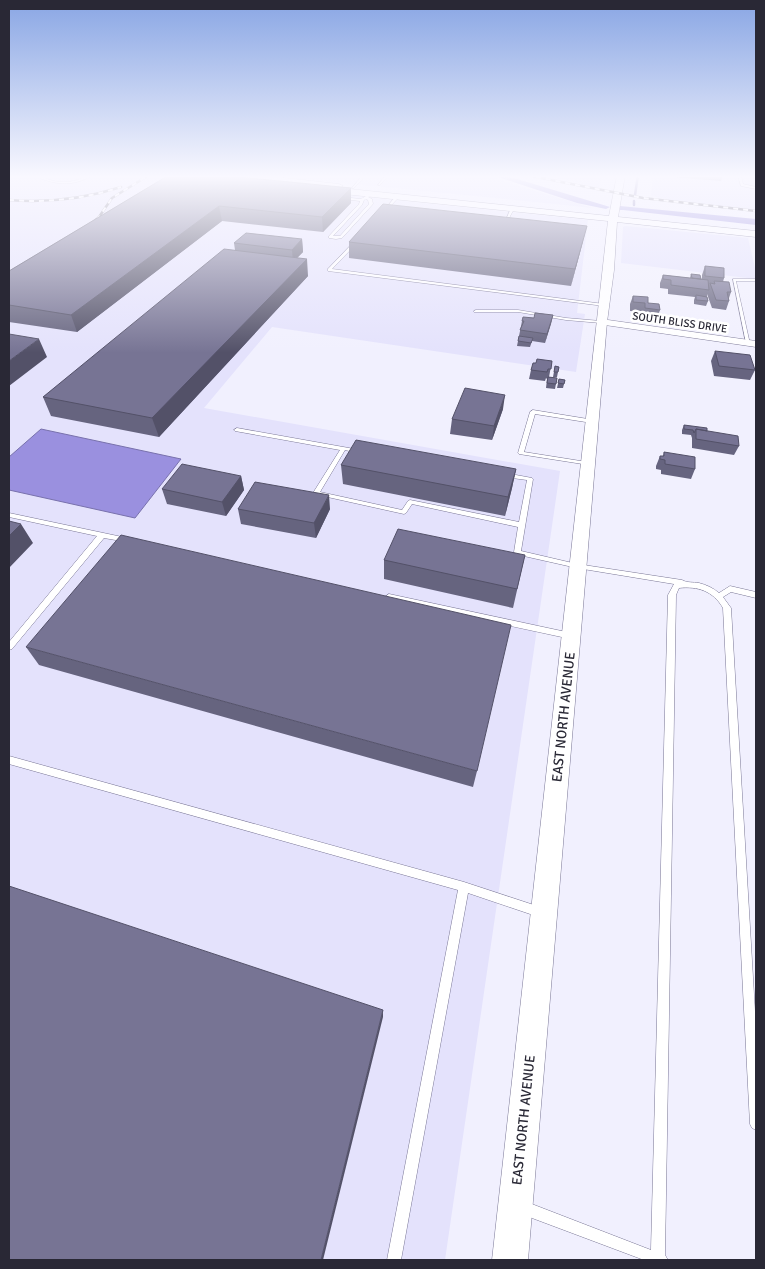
<svg xmlns="http://www.w3.org/2000/svg" width="765" height="1269" font-family="Signika,sans-serif">
<rect width="100%" height="100%" fill="#f1f0fe"/>
<path fill="#e4e2fc" d="M9 175H153L588 220 577 313 585 314 576 372 272 327 204 408 560 471 445 1260H9Z
M262 175H482L593 208 485 197Z
M544 175H602L599 188Z
M653 175H756V210L696 205 651 196Z
M626 226 748 238 756 272V279L621 263 623 227Z"/>
<path fill="#9a90df" stroke="#7871ac" d="M41 429 181 459 135 518 9 490V457Z"/>
<g fill="none" stroke-linecap="round" stroke-linejoin="round">
<path stroke="#7871ac" stroke-width="2.5" d="M635 195 638 175
M634 201V205"/>
<path fill="#9a90df" fill-rule="evenodd" d="M492 175H504L610 207 606 209 577 203Z
M620 206 756 219V225L623 210H620Z"/>
<g stroke="#7a7796" stroke-width="1">
<path id="lane" d="M34 175C40 175 44 178 50 180 63 184 75 182 87 176L86 175 91 176C73 187 52 185 34 175Z
M363 175H366L354 188H352Z
M386 175H389L380 185H378Z
M738 175H741L743 184 756 187V189L741 186Z
M371 193 373 194 368 197 372 199 373 204 342 238 336 239 329 238V236L359 204 360 201 342 199 341 197 361 199ZM366 199 368 200 369 204 340 236H333L362 205 364 200Z
M396 196 399 197 384 213H382Z
M511 208 514 209 508 220H506Z
M354 242 357 243 332 269 604 304 606 305 604 306 328 271V269Z
M733 279H756V281H736L750 344 746 343Z
M476 310H518L566 318 601 321 603 322 601 323 566 320 518 312H474V311Z
M533 410 594 420 595 421 592 423 535 414 524 452 587 462 590 464 589 465 519 454 518 453 530 412Z
M237 428 360 450 361 451 358 453 345 450 320 492 402 510 408 501 410 500 519 522 527 480 505 477 502 475 505 473 532 478 533 479 521 551 577 564 682 580C687 583 693 582 699 583 707 585 713 588 719 593L730 586 756 592V598L731 592 723 597 731 608 756 1028V1130L752 1128 750 1124 723 608C713 591 698 586 679 588L676 595 665 1255 668 1260H644L524 1215 519 1213 517 1208 519 1203 524 1201 651 1250 668 595 674 584 577 568 515 554 514 552 518 527 412 504 406 513 404 514 314 494 313 493 340 450 235 431 234 430Z
M9 513 127 538 130 540 127 542 104 538 12 649 9 650V642L97 536 9 517Z
M389 594 571 633 574 634 575 636 574 638 571 639 386 599 385 597Z
M9 756 464 882 543 908 544 912 543 916 539 917 468 893 401 1260H387L458 890 9 764Z"/>
</g>
<g stroke="#7a7796" stroke-width="1">
<path id="street" d="M601 319 756 341V347L598 324 597 322Z"/>
</g>
<g stroke="#7a7796" stroke-width="1">
<path id="secondary" d="M230 175H258L339 184 343 186 340 188 609 216 617 175H625L618 217 756 231V237L617 222 614 270 607 322 528 1260H492L608 221 324 192 320 189 323 187 234 177Z"/>
</g>
<use href="#lane" fill="#fff" fill-rule="evenodd"/>
<use href="#street" fill="#fff" fill-rule="evenodd"/>
<use href="#secondary" fill="#fff" fill-rule="evenodd"/>
<g stroke="#696875" stroke-width="2.5">
<path id="rail" d="M526 175 643 198 756 211
M9 200C48 203 84 199 121 187
M89 226 99 217 112 198 149 175"/>
</g>
<use href="#rail" stroke="#fff" stroke-width="2" stroke-dasharray="5" stroke-linecap="butt"/>
</g>
<path fill="#66647f" d="M169 175 351 188V203L323 232 222 221 77 332 9 322V271Z
M672 175H723L721 181 672 177Z
M302 239 303 252 297 258 308 276 159 437 51 416 43 397 235 250 234 243Z
M583 241 571 286 349 258V242Z
M705 266 724 278 723 282 731 292 729 298V301L726 310 712 308 707 294V296L708 301 706 306 694 304V300L695 297 668 294V289L660 288V283L663 275 690 278 691 274 702 279V275Z
M633 296 648 303 660 310 657 319 643 318V312L630 311V304Z
M553 315 545 343 532 341 530 347 517 346 522 321Z
M715 351 755 370 750 380 714 376 711 361Z
M552 361 549 377 557 378 555 389 546 388 547 379 546 378 545 381 529 379 531 370 536 363Z
M555 366 559 367 557 377H553Z
M559 379 565 380 563 388H557Z
M503 409 492 440 450 434 452 419Z
M684 425 707 431 739 446 734 455 692 448V438L691 435 682 434V430Z
M664 452 695 469 691 479 661 474V470L656 469V466L660 456H663Z
M341 465 516 469 512 488 505 516 343 484Z
M241 476 244 490 226 516 167 504 162 489Z
M238 509H330L316 538 241 524Z
M525 555 513 608 384 579V560Z
M26 647 477 771 473 787 39 665Z"/>
<path fill="#535168" d="M351 188V203L323 232 322 217Z
M219 206 222 221 77 332 71 315Z
M587 226 571 286 575 269Z
M302 239 303 252 293 262 292 250Z
M307 259 308 276 159 437 152 418Z
M553 315 551 324 545 343 547 334Z
M39 339 47 357 9 386V361Z
M505 395 503 409 492 440 494 426Z
M516 469 512 488 505 516 508 497Z
M241 476 244 490 226 516 222 502Z
M329 495 330 509 316 538 314 523Z
M21 524 33 543 9 568V536Z
M383 1010V1017L323 1260H321Z"/>
<path fill="#777494" stroke="#535168" d="M169 175H218L351 188 322 217 219 206 71 315 9 305V271Z
M383 204 587 226 575 269 349 242Z
M246 233 302 239 292 250 234 243Z
M224 249 307 259 152 418 43 397Z
M705 266 724 268V278L705 276Z
M691 274 700 275 701 279 692 278Z
M663 275 708 280 709 290 671 285V280L663 279Z
M714 281 729 282 731 292H727L729 301 716 300 710 283 715 284Z
M696 295 707 297 708 301 696 300Z
M633 296 648 297V303L659 304 660 310 645 308V303L633 302Z
M535 313 553 315 547 334 520 330 524 321H522L523 317 534 318Z
M9 334 39 339 9 361Z
M519 336 533 338 531 343 518 341Z
M715 351 750 355 755 370 719 366Z
M537 359 552 361 551 369H548L547 372 531 370 533 363H536Z
M555 366 559 367 558 372H554Z
M548 377 557 378 556 384 547 383Z
M559 379 565 380 564 384 558 383Z
M465 388 505 395 494 426 452 419Z
M684 425 707 428V431L696 429 694 433 693 430 684 429Z
M696 429 738 436 739 446 696 439Z
M356 440 516 469 508 497 341 465Z
M664 452 695 457V469L665 464V460L660 459V456H664Z
M182 464 241 476 222 502 162 489Z
M255 482 329 495 314 523 238 509Z
M9 521 21 524 9 536Z
M398 529 525 555 517 589 384 560Z
M121 535 511 625 477 771 26 647Z
M9 886 383 1010 321 1260H9Z"/>
<linearGradient id="sky" x2="0" y2="1"><stop stop-color="#89a6e4"/><stop offset="0.5" stop-color="#f9f8ff"/><stop offset="1" stop-color="#f9f8ff" stop-opacity="0"/></linearGradient>
<rect width="765" height="353" fill="url(#sky)"/>
<g text-anchor="middle" stroke-width="5" stroke-linejoin="round" paint-order="stroke">
<g font-size="11" fill="#292835" stroke="#fff">
<text transform="translate(680 322) rotate(8)" y="4">SOUTH BLISS DRIVE</text>
</g>
<g font-size="14" fill="#292835" stroke="#fff">
<text transform="translate(563 717) rotate(-84)" y="5">EAST NORTH AVENUE</text>
<text transform="translate(523 1120) rotate(-84)" y="5">EAST NORTH AVENUE</text>
</g>
</g>
<rect width="765" height="1269" fill="none" stroke="#292835" stroke-width="20"/>
</svg>
